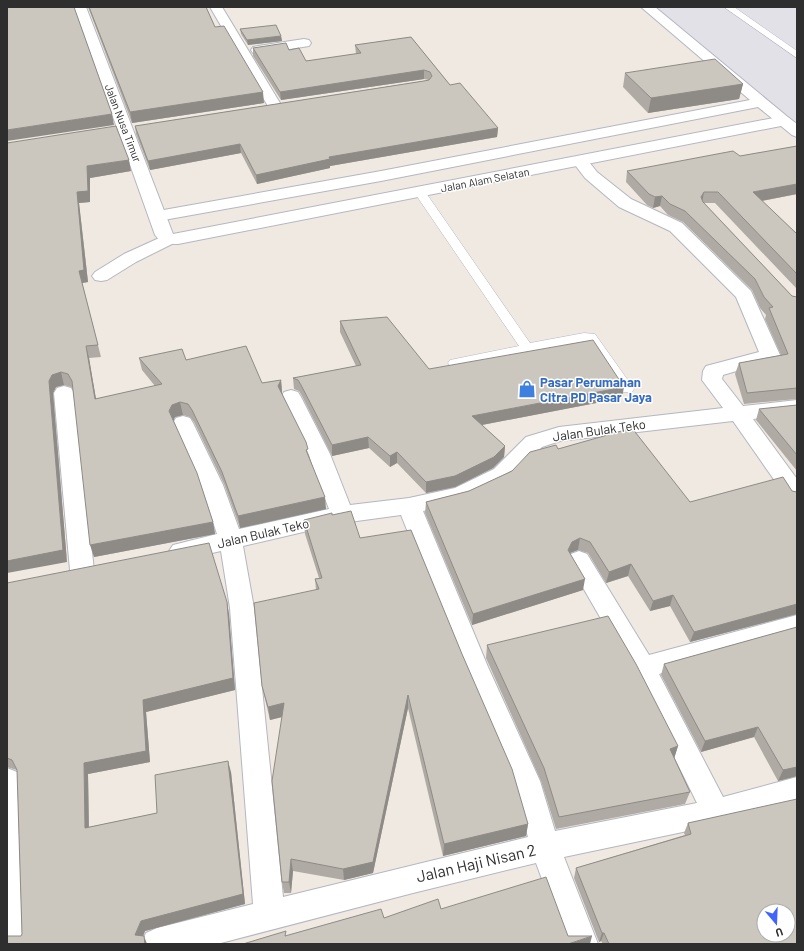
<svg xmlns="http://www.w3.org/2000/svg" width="804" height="951" font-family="Barlow,sans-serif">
<rect width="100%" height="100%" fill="#efe9e1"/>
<path fill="#e3e1e8" d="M651 7H797V123Z"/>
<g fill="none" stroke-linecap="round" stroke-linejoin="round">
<g stroke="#b4b7c1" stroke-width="1">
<path id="lane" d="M724 7H734L797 51V58Z
M420 189 424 190 530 343 584 333 595 334 632 386 634 389 632 392H622L586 341 455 367 450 366 448 363 450 360 519 346 414 192Z"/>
</g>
<g stroke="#b4b7c1" stroke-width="2">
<path id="street" d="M210 7H222L283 108 281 111H271L269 108Z
M641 7H655L789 118 792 121 789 124H779L758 107 381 181 158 221 152 220 150 216 152 212 158 211 381 171 750 100Z
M304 39 309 40 311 43 309 46 258 54 253 53 251 50 253 47 258 46Z
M580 156 586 158 597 172 631 199 682 223 751 291 780 355 777 359 723 375 722 379 743 406 797 400V414L753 419 797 479V503L789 501 733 421 560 441 542 447 510 481 468 501 423 511 488 667 540 781 555 831 697 803 634 676 567 560 571 554 579 551 587 554 649 655 797 615V635L659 674 723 797 797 777V803L716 825 564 857 598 944H566L536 863 413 893 217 944H141L146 933 157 928 253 904 230 608 221 551 181 560 173 557 169 551 173 545 217 534 201 485 173 423 176 418 183 416 190 418 193 423 223 485 239 529 329 509 308 454 281 397 284 392 291 390 298 392 301 397 330 454 350 505 409 498 455 488 494 469 526 437 559 427 723 408 702 380 703 371 706 366 759 352 736 297 670 231 619 207 585 178 572 161 574 158ZM401 515 462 667 512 781 528 837 283 897 254 608 243 546 342 523Z
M168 234 174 235 177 239 174 243 136 262 107 280 101 281 95 280 92 276 95 272 124 254Z
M64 386 71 388 74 393 94 570 90 577 82 579 74 577 70 570 54 393 57 388Z
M7 768 17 772 21 781 27 944H7Z"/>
</g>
<g stroke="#b4b7c1" stroke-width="2">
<path id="secondary" d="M74 7H86L173 234 784 116 789 118 797 124V137L792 135 781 126 178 244C168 244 162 244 155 235Z"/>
</g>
<use href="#lane" fill="#fff" fill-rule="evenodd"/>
<use href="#street" fill="#fff" fill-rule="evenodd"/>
<use href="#secondary" fill="#fff" fill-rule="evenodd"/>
</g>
<path fill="#afaba4" d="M88 7H206L215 27 264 103 132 123Z
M240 29 281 36 282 41 248 45 241 34Z
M411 37 450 85 498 128 497 137 330 166V168L257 184 241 153 150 170 136 134 135 126 429 80 424 79 281 100 253 56V48L289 50 306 61 356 54 355 45Z
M625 73 743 84 739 99 648 113 623 87Z
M7 143 131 171 90 178V202L79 203 88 282 82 283 101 357 89 358 96 399 155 386 142 370 139 358 186 360 262 383 281 380 282 392V393L309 455 326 509 240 528 224 484 194 422 190 417 183 415 175 417 173 420 213 522 215 534 94 557 73 389 71 387 64 385 56 387 53 393 67 562Z
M797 146V194L762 201 797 234V289L715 203H704L792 296 797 297V399L744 404 735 374 739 363 781 355 765 319 766 315 760 308 752 290 683 222 668 215 660 206 653 208 647 205 626 182 627 171 740 156Z
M340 321 429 369 622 398 482 425 505 446 504 457 493 468 455 487 426 493 397 463 390 467 369 448 332 456 302 396 299 391 294 389 293 378 356 366 340 332Z
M797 405V471L756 420 759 409Z
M558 449 690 502 792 491 797 492V614L690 642 670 606 650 611 628 576 606 583 588 553 578 550 570 553 583 590 472 625 425 513 426 502 469 491Z
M332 515 360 538 528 824 526 836 443 856 408 708 373 873 344 880 293 871 291 893H284L282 882V717L270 720 265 699 262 686 316 590 315 579 319 578 305 534 304 520Z
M7 583 229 614 235 690 146 712 150 762 88 774 89 827 157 813 231 772 245 904 145 931 143 936 147 944H7L21 936 22 934 17 770 7 767Z
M797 627V776L778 781 754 737 701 752 661 675 664 664Z
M487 645 678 746 674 758 690 792 685 804 556 829 541 781 486 658Z
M797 797V944H603L601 941 599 942 574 878 576 868 685 835 684 833 688 823 796 800Z"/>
<path fill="#8e8b86" d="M281 36 282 41 248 45 247 40Z
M424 70V79L281 100 280 92Z
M743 84 739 99 648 113 651 98Z
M263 92 264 103 132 123 130 112Z
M112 114 114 125 7 141V130Z
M498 128 497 137 330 166V168L257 184 256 175 329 157Z
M240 144 241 153 150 170 148 161Z
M129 160 131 171 90 178V202L79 203 88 282 82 283 101 357 79 271 77 192 87 166Z
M797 184V194L750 203 753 192Z
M704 192 702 203 701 197Z
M662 196 660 206 653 208 655 197Z
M86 346 89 358 98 411 95 399Z
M61 372 64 385 56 387 53 393 67 562 7 573V561L49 381 52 375Z
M281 380 282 392 280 398 278 386Z
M624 387 622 398 471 427 472 416Z
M180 402 183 415 175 417 172 424 169 411 172 405Z
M368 437 369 448 332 456V445Z
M505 446 504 457 493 468 455 487 426 493V482Z
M397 452V463L390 467V456Z
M325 497 326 509 240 528 238 516Z
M213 522 215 534 94 557 90 545Z
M580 538 578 550 570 553 568 550 572 542Z
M631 564 628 576 606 583 609 572Z
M585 579 583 590 472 625 473 614Z
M673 595 670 606 650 611 653 601Z
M227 602 229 614 235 690 146 712 150 762 88 774 89 839 85 828 84 763 143 700Z
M797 604V614L690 642 694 632Z
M408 695V708L373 873 344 880 343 869Z
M284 703 286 716 270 720 268 707Z
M758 727 754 737 701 752 705 741Z
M678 746 674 759 670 749Z
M228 761 231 772 245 904 145 931 140 944 135 935 141 921Z
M797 767V776L778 781 783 770Z
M528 824 526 836 443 856 444 844Z
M291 859 293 871 291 893 289 882Z
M602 933H604L601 941 599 942Z
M144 936 147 944H145Z
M592 936 590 944H568Z"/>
<path fill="#cbc7bf" stroke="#8e8b86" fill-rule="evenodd" d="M7 7H74L112 114 7 130Z
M89 7H206L215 27 224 26 263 92 130 112Z
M276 25 281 36 247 40 240 29Z
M411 37 450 85 460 83 498 128 329 157 330 159 256 175 240 144 148 161 135 126 424 81 429 80 432 76 430 72 424 70 280 92 253 48 286 43 289 50 299 48 306 61 361 53 355 45Z
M715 59 743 84 651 98 625 73Z
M116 126 129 160 87 166 88 191 77 192 84 270 79 271 98 345 86 346 95 399 162 384 139 358 182 349 186 360 246 346 262 383 281 380 278 386 306 442 308 449 306 450 325 497 238 516 222 472 192 410 188 404 180 402 172 405 169 411 197 473 213 522 90 545 72 381 68 374 61 372 52 375 49 381 63 550 7 561V143Z
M797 146V184L753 192 797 234V274L718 192H704L701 197 703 202 792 296 797 297V388L747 393 739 363 788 354 769 308 773 307 764 297 755 279 685 211 670 204 662 196 655 197 649 194 627 171 733 151 740 156Z
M387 317 429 369 593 340 624 387 472 416 505 446 494 457 455 476 426 482 397 452 390 456 368 437 332 445 301 385 298 380 293 378 361 365 340 321Z
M797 405V455L759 409Z
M632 428 690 502 783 477 792 491 797 492V604L694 632 673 595 653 601 631 564 609 572 590 542 580 538 572 542 568 550 585 579 473 614 426 502 469 491 512 471 530 452 556 445 558 449Z
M351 511 360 538 411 530 462 654 512 769 528 824 444 844 408 695 373 862 343 869 291 859 289 882H282L272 781 284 703 268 707 262 686 254 603 319 589 315 579 322 578 304 520 332 513V515Z
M209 543 227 602 233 678 143 700 146 751 84 763 85 828 157 813 155 775 228 761 243 894 141 921 135 935 144 936 145 944H7V936H21L22 934 17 770 12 760 7 758V583Z
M608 616 636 664 678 746 670 749 690 792 559 817 544 768 487 645Z
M797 627V767L783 770 758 727 705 741 664 664Z
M797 799V944H609L604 933H602L576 868 691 834 688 823ZM764 911H788V935H764Z
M546 877 568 936H592L568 944H243L286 931 285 936 381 909 384 918 438 899 441 909Z"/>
<defs>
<g id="shop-bare" transform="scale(1.38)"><path d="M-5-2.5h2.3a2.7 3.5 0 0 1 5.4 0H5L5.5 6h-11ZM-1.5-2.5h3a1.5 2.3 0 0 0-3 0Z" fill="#3f7fe0" stroke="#fff" stroke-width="2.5" paint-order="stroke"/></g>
</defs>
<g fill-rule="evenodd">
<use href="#shop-bare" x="527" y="389"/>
</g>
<g text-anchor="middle" stroke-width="3" stroke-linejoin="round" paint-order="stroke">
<g font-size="11" fill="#2e2e2e" stroke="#fff">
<text transform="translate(123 123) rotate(69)" y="4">Jalan Nusa Timur</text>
<text transform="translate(485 180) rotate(-11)" y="4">Jalan Alam Selatan</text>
</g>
<g font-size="13" font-weight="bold" fill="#366cbe" stroke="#fff" text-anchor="start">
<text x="540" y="387">Pasar Perumahan<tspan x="540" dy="15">Citra PD Pasar Jaya</tspan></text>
</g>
<g font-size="13" fill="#2e2e2e" stroke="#fff">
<text transform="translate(599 430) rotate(-8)" y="5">Jalan Bulak Teko</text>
<text transform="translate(263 533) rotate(-13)" y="5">Jalan Bulak Teko</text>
</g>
<g font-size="16" fill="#2e2e2e" stroke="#fff">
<text transform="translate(476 863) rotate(-13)" y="6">Jalan Haji Nisan 2</text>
</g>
</g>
<rect width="804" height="951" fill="none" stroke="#2e2e2e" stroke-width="16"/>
<g transform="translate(776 923) rotate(161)"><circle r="19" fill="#ffffff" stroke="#ababab"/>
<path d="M0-3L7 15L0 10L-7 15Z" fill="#4264fb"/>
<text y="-6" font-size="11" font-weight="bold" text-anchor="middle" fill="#2e2e2e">U</text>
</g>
</svg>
